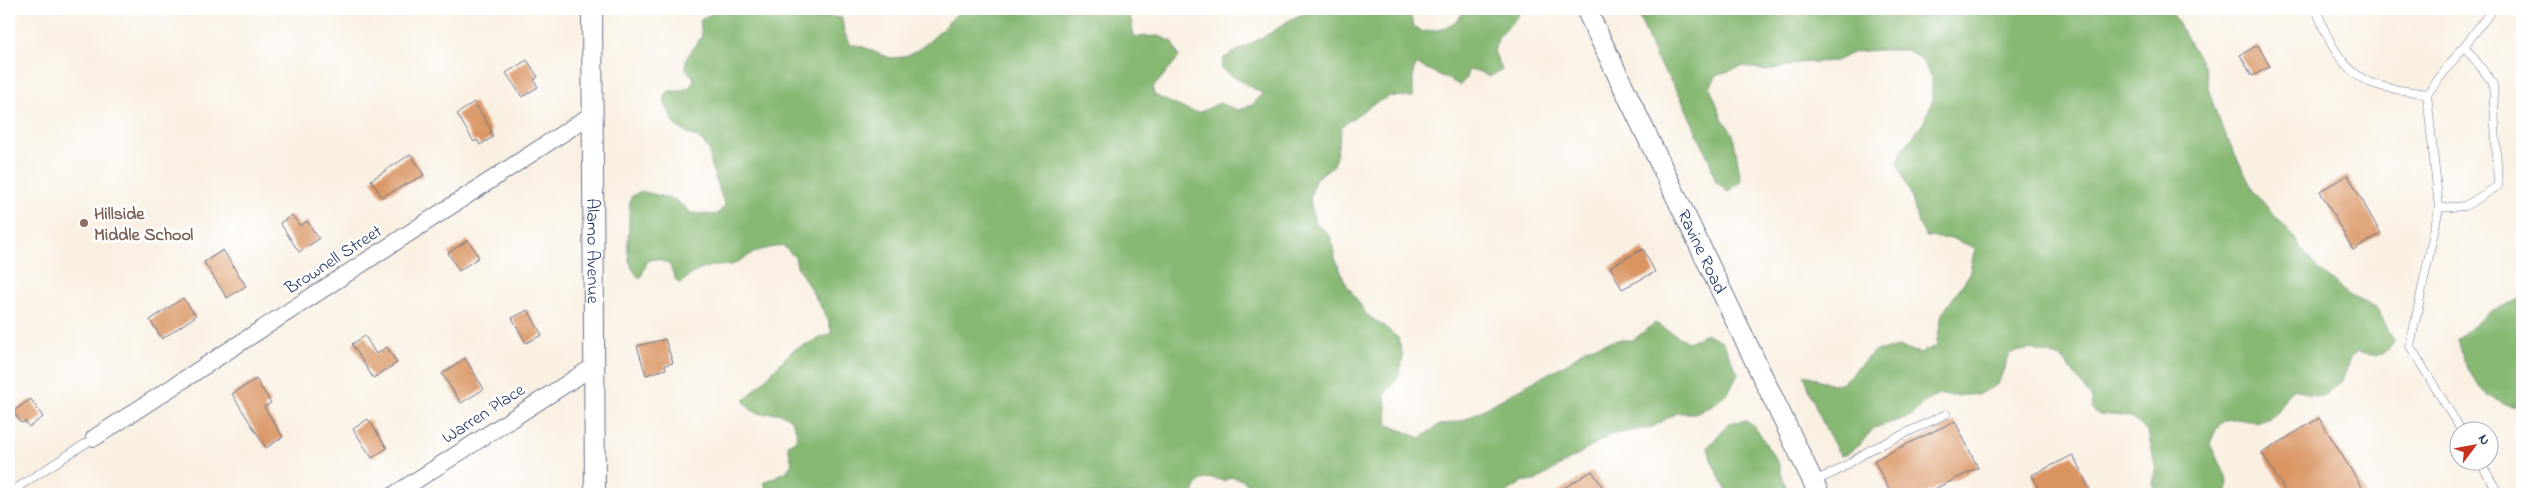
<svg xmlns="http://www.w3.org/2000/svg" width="2531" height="503" font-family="'Indie Flower',sans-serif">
<rect width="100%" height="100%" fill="#fff"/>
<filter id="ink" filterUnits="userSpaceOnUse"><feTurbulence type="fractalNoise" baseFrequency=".02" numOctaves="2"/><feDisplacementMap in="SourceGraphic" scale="10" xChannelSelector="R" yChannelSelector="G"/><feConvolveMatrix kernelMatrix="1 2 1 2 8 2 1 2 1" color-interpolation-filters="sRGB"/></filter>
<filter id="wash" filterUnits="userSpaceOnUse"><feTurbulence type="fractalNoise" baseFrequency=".0096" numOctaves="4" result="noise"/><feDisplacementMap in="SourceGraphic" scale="20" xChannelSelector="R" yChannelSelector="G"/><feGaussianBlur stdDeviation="1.12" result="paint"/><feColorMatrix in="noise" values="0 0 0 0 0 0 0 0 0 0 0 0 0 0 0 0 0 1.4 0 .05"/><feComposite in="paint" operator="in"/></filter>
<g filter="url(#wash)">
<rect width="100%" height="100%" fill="#f9f0e2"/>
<path fill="#87b872" stroke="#517468" d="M715 9 737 13 740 9H799L806 17 817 19 824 15 842 18 844 32 851 45C865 45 874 53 887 57 916 64 943 26 962 9H1133L1130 15 1134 37 1159 36 1173 42 1179 57 1153 88 1154 95C1164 99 1192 114 1200 112 1206 110 1213 106 1219 103L1238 110 1252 105 1263 94 1221 69 1224 58 1272 32 1291 19 1315 9H1408L1414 26 1422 32C1444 29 1454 29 1465 9H1517L1519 15 1499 36 1494 51 1502 70 1489 77 1478 71 1468 70 1467 78 1460 85 1417 64 1413 72V97L1390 96 1371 105 1342 126 1334 165 1315 179 1310 198 1314 221 1331 237 1335 258 1345 282 1367 315 1384 326 1398 338 1403 357 1399 375 1385 395 1388 425 1421 438 1437 426 1464 420 1569 362 1586 348 1618 340H1633L1655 323 1688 342 1707 334 1722 341 1738 373 1729 391 1712 405 1695 413H1676L1653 427 1610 435 1535 481H1524L1504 494H1259L1243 480 1231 477 1224 481C1208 476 1197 477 1193 494H792L785 491H767L764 482 786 472 792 464 788 445 796 440C799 426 788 413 775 413 769 413 764 415 759 413 751 411 748 407 744 401L793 350 832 333 828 319 797 266 795 257 782 245 757 251 732 265 710 266 691 274 680 284 675 279 670 265 658 259 648 260 640 279C624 262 628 246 629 225 629 215 629 208 631 197L641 191 676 200 691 213 716 215 725 206 712 169 709 150 702 141 676 126 665 104V95L669 91H681L691 86 694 78 686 69V59L702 36 700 20 713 13Z
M1636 9H2170L2205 69 2209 91 2219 122 2254 192 2292 235 2313 264 2351 296 2377 309 2394 340C2387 357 2372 357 2357 352L2350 358 2342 381 2322 397 2309 395 2294 388C2283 395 2283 409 2273 416 2246 435 2226 396 2210 444L2228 480 2227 494H2156L2153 484 2156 470 2148 432 2131 417 2115 414 2099 415 2092 409V398L2062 358 2032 349 2010 353 1998 384 1979 394 1956 396 1939 395 1923 403 1911 416 1874 428 1860 444 1848 453 1841 456C1825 430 1813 403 1804 374L1831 384 1842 383 1874 351 1900 347 1921 353 1936 346 1942 314 1969 275 1975 248 1954 239 1926 237 1919 224 1911 195 1898 164 1901 152 1924 122 1932 102V77L1920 58 1907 50H1879L1854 52 1836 61 1799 63 1767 71 1744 66 1717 75 1710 87 1722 118 1733 134 1741 181 1728 192 1716 182 1710 162 1681 98 1656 58Z
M2522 298V412L2519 407C2481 402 2467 373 2457 339L2491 311Z
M1746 420 1758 431 1778 463 1788 494H1728L1711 460 1708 447 1729 423Z"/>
<g id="blocks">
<path fill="#d99462" d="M2258 45 2270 67 2252 76 2240 55Z
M527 60 538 77 534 80 538 87 522 97 506 73Z
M474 102 492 131 490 132 493 137 480 145 477 140 474 142 457 114Z
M411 154 424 175 382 197 371 180Z
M2348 175 2381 234 2353 250 2320 191Z
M292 215 300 226 307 221 319 239 299 252 280 223Z
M468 240 479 257 459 271 448 253Z
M1643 249 1655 272 1622 289 1610 267Z
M223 250 246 286 227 298 204 262Z
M183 298 196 316 162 339 150 320Z
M528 310 542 335 526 343 512 318Z
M365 336 376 354 387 347 397 363 373 378 352 344Z
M665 339 673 363 665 365 666 369 646 375 637 346Z
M465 358 484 389 461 403 442 374Z
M256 379 271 403 264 407 283 437 266 448 232 394Z
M31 399 43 417 29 427 25 421 21 423 13 411Z
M2319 418 2366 494H2287L2262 453Z
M368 419 387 448 372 458 353 429Z
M1955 421 1978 468 1924 494H1891L1874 460Z
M2073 455 2092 494H2041L2032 475Z
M1592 471 1607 494H1554Z"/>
</g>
</g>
<g filter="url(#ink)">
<use href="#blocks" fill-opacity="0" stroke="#69738c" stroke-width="1"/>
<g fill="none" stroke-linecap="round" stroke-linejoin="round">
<g stroke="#69738c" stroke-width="9">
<path id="service" d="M2316 9C2327 39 2343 75 2377 85 2393 90 2411 91 2427 94
M2439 208 2465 206 2498 186 2493 83 2465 47
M2461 430 2410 346 2439 208 2427 94 2493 9
M2479 460 2499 494
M1814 481 1837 471 1870 450 1946 414
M9 493 94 438"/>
</g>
<g stroke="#69738c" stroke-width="18">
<path id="minor" d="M94 438 594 113
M395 494 594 366"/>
</g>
<g stroke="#69738c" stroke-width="22">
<g id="tertiary">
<path id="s1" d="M592 9 595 494"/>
<path id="s2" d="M1586 9 1819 494"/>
</g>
</g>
<use href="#service" stroke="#fff" stroke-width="8"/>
<use href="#minor" stroke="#fff" stroke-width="16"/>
<use href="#tertiary" stroke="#fff" stroke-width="20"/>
</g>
</g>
<circle fill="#8d6e63" stroke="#fff" stroke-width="2" cx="84" cy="223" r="5"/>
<g text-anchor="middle" stroke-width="5" stroke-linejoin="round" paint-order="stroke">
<g font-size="18" font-weight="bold" fill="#785e54" stroke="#fff" text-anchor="start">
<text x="94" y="219">Hillside<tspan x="94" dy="21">Middle School</tspan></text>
</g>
<g font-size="18" fill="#1b2f5e" stroke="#fff">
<text dy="6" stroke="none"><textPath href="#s1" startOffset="242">Alamo Avenue</textPath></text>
<text dy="6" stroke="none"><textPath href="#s2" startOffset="269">Ravine Road</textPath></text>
<text transform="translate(333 259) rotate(-33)" y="6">Brownell Street</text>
<text transform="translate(483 413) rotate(-33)" y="6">Warren Place</text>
</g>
</g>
<rect width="2531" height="503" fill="none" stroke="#fff" stroke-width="30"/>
<g transform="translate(2474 446) rotate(58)"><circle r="24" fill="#ffffff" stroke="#a4acbf"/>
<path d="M0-4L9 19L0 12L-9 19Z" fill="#c8321e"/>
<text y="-8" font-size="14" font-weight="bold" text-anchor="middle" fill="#1b2f5e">N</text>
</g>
</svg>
